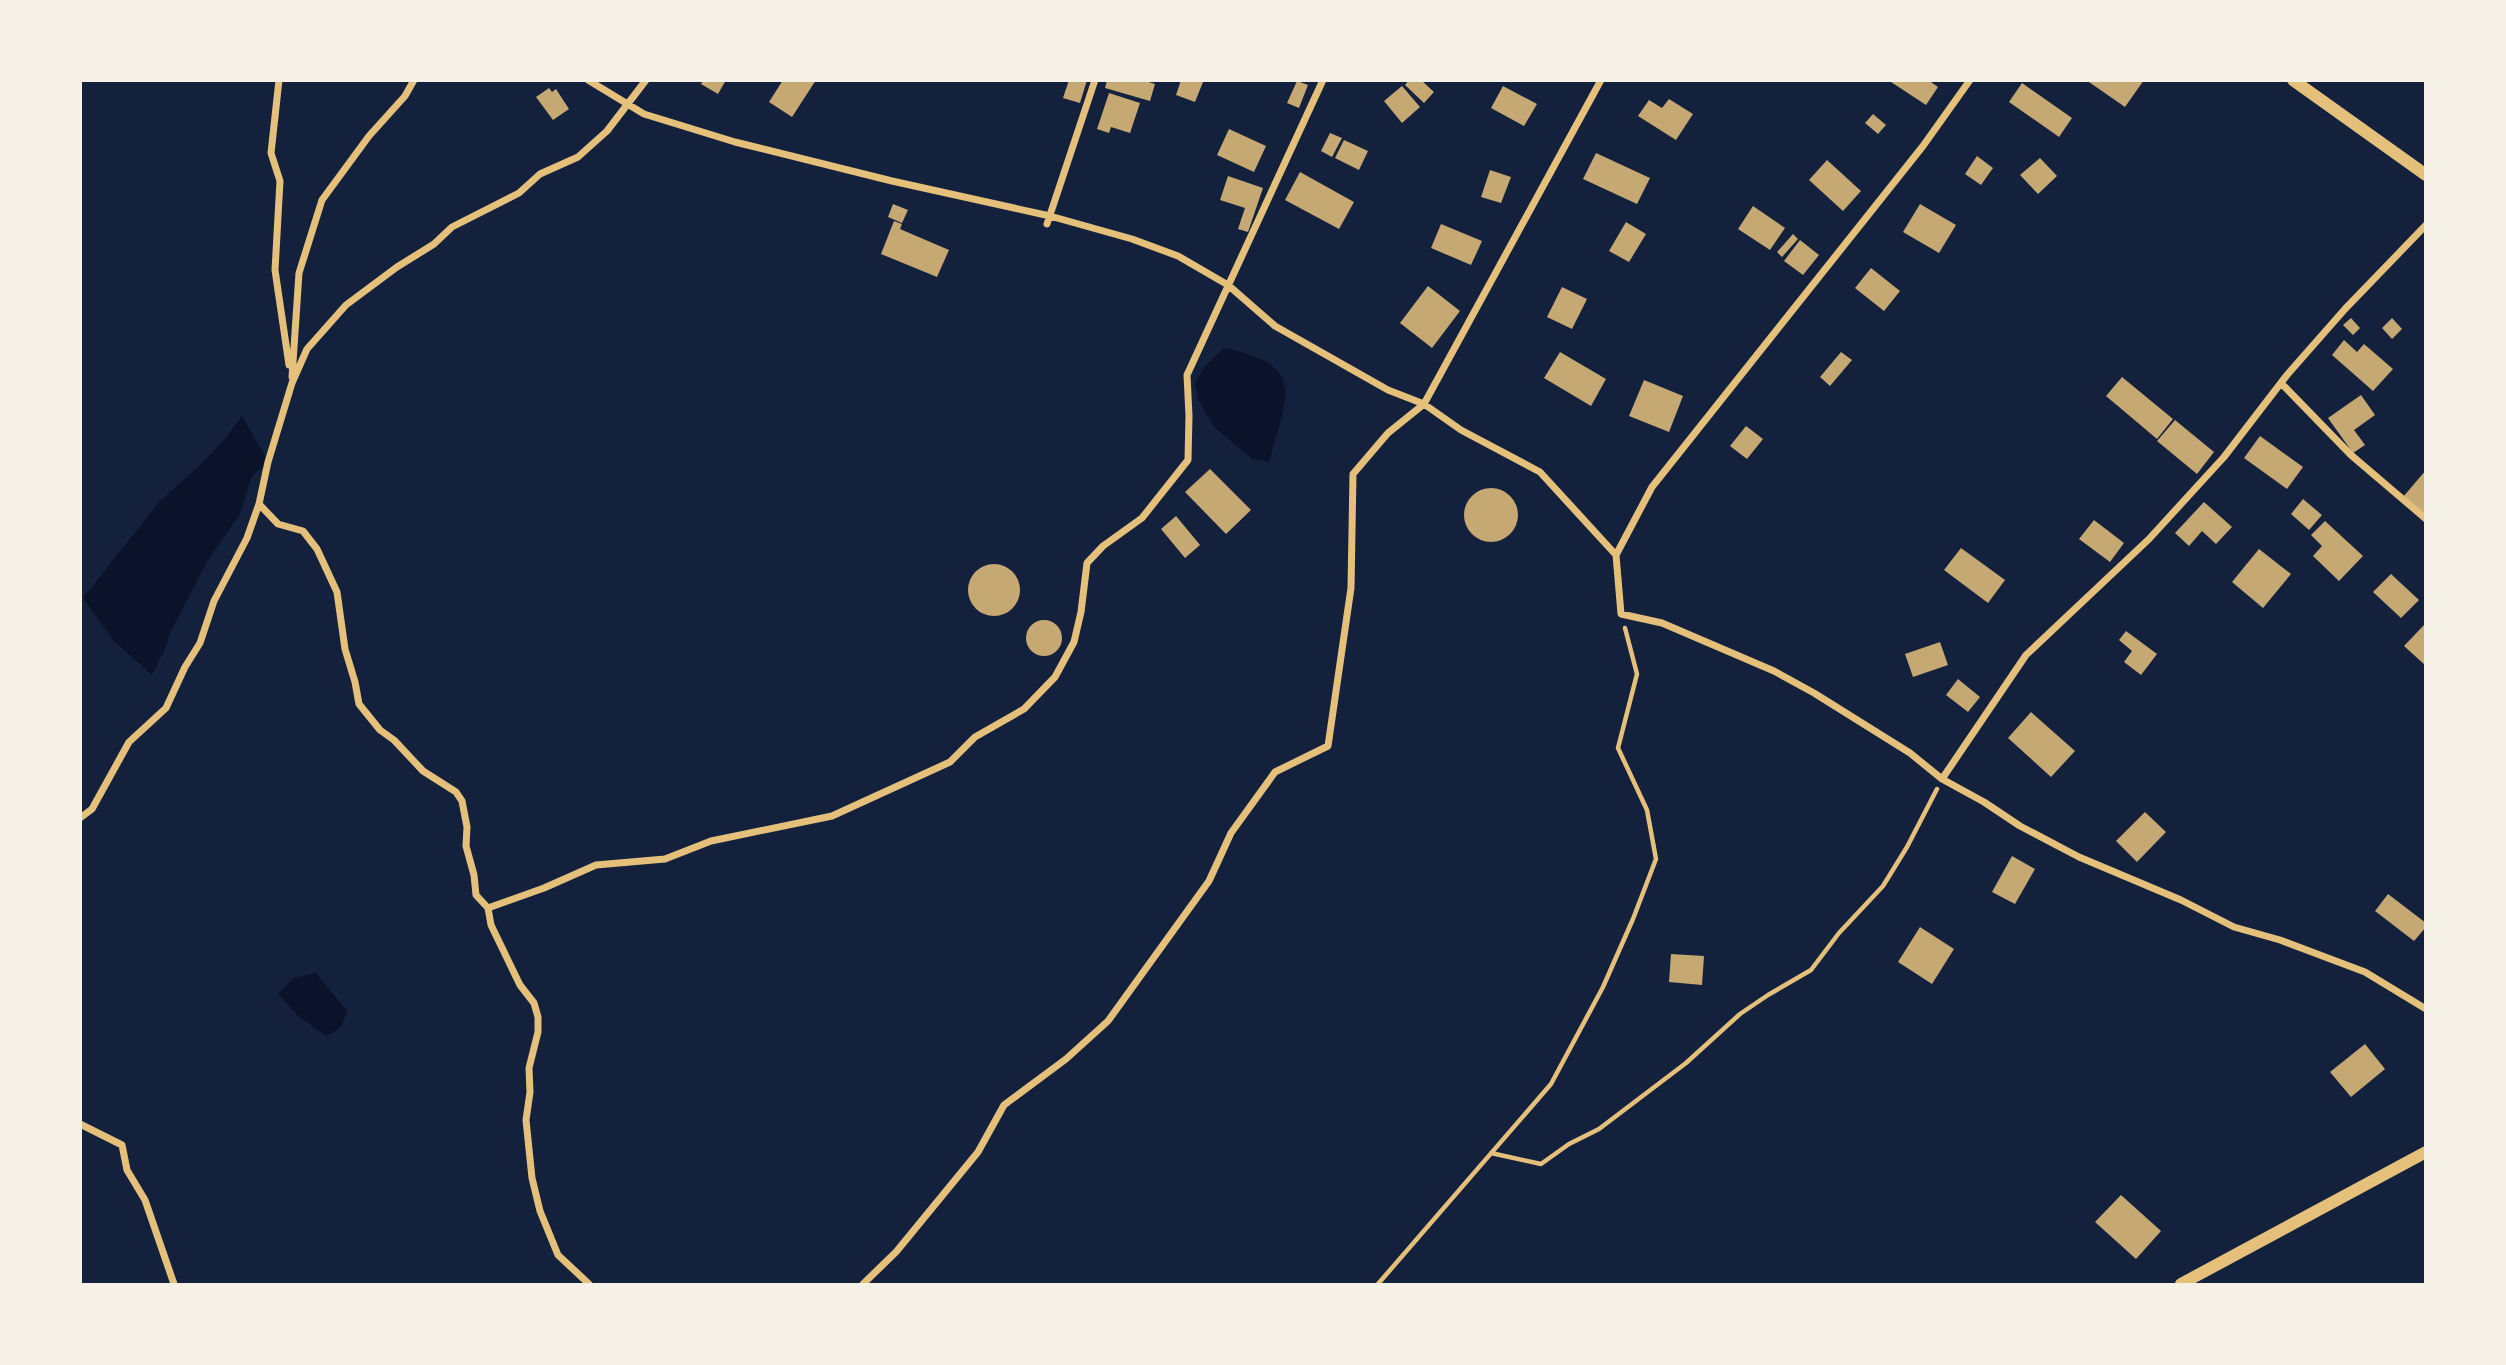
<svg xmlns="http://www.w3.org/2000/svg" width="2506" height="1365" font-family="'Space Grotesk',sans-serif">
<rect width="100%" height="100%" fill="#14213d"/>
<path fill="#0b132b" d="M1224 348C1309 365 1286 397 1269 462L1252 459 1214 427 1199 401 1195 384 1205 366Z
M242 416 268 462 252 476 240 514 208 560 170 633 165 649 152 675 113 640 83 598 160 501 199 466 224 440Z
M316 973 347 1011C343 1025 340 1030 326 1036L298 1016 278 994 294 978Z"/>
<path fill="#c6a872" d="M703 80H726L718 94 701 84Z
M783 80H816L792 117 769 102Z
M1069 80H1087L1080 103 1063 98Z
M1107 80H1142L1155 84 1150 101 1105 88Z
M1181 80 1203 82 1195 102 1176 95Z
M1409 80H1421L1434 92 1424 103 1405 85Z
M1888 80H1928L1938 87 1926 105Z
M2086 80H2144L2125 107Z
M1297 81 1308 85 1299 108 1287 103Z
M2022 83 2072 118 2059 137 2009 102Z
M1402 86 1420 107 1402 123 1384 101Z
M1503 86 1537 104 1524 126 1491 108Z
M549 88 552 92 556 89 569 109 553 120 536 97Z
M1109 93 1140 103 1130 133 1111 127 1109 133 1097 129Z
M1669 99 1693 114 1676 140 1638 116 1649 100 1662 108Z
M1873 114 1886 125 1878 134 1865 123Z
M1229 129 1266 146 1254 172 1217 155Z
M1330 133 1342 138 1332 157 1321 151Z
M1344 140 1368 151 1359 170 1335 158Z
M1596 153 1650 178 1637 204 1583 179Z
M1977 156 1993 168 1981 185 1965 174Z
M2040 158 2057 176 2038 194 2020 175Z
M1827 160 1861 191 1843 211 1809 180Z
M1490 170 1511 177 1501 203 1481 197Z
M1300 172 1354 202 1339 229 1285 200Z
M1228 176 1263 188 1248 232 1238 229 1245 208 1220 200Z
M893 204 908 210 902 223 888 217Z
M1920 204 1956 225 1939 253 1903 232Z
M1753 206 1785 228 1770 250 1738 229Z
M894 221 902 224 900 229 949 250 937 277 881 254Z
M1626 222 1646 234 1629 262 1609 251Z
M1441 224 1482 241 1471 265 1431 248Z
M1793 234 1798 239 1782 257 1777 252Z
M1800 240 1819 255 1803 275 1784 261Z
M1871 268 1900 291 1884 311 1855 288Z
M1428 286 1460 311 1432 348 1400 323Z
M1562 287 1587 299 1572 329 1547 317Z
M2351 318 2360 328 2353 335 2343 325Z
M2392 318 2402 329 2392 339 2382 328Z
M2344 340 2357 352 2364 344 2393 369 2373 391 2332 355Z
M1560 352 1606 379 1591 406 1544 378Z
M1841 352 1852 360 1830 386 1820 377Z
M2122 377 2173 419 2157 439 2106 396Z
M1644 380 1683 396 1669 432 1629 416Z
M2361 395 2375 415 2354 430 2365 445 2353 453 2328 418Z
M2175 420 2214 452 2197 474 2157 441Z
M1746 426 1763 439 1747 459 1730 446Z
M2260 436 2303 467 2287 489 2244 458Z
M1210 469 1251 510 1226 534 1185 492Z
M2426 470V515L2403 497Z
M1464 515a27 27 0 1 1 54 0a27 27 0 1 1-54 0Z
M2303 499 2322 515 2309 530 2291 514Z
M2204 502 2232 527 2216 544 2202 531 2189 546 2175 533Z
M1176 516 1200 545 1185 558 1161 529Z
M2094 520 2124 543 2110 562 2079 539Z
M2325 521 2363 556 2339 581 2313 556 2322 546 2311 535Z
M1961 548 2005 580 1988 603 1944 570Z
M2259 549 2291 574 2263 608 2232 582Z
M968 590a26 26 0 1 1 52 0a26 26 0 1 1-52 0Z
M2391 574 2419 600 2401 618 2373 592Z
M1026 638a18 18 0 1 1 36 0a18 18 0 1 1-36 0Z
M2424 625 2426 626V666L2404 646Z
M2126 631 2157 654 2141 675 2124 662 2132 651 2119 640Z
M1940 642 1948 665 1913 677 1905 654Z
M1958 679 1980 697 1968 712 1946 695Z
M2031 712 2075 751 2051 777 2008 738Z
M2145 812 2166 832 2137 862 2116 841Z
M2012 856 2035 869 2015 904 1992 892Z
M2388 894 2426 923V927L2414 941 2375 911Z
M1920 927 1954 949 1932 984 1898 962Z
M1671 954 1704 956 1702 985 1669 982Z
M2365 1044 2385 1069 2351 1097 2330 1072Z
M2121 1195 2161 1231 2136 1259 2095 1222Z"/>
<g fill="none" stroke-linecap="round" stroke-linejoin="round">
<path stroke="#e5c07b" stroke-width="4.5" d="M1491 1153 1541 1164 1569 1144 1599 1129 1686 1063 1740 1014 1768 995 1811 970 1839 933 1883 886 1907 847 1937 789
M1378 1284 1551 1084 1603 987 1633 919 1656 859 1647 810 1618 748 1637 674 1625 628"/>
<path stroke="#e5c07b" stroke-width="7" d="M279 80 271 153 280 181 275 270 289 365
M588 80 644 114 735 142 892 181 1050 216 1132 239 1178 256 1228 285 1275 326 1388 390 1424 404 1461 430 1540 472 1616 555 1621 614 1662 623 1774 671 1814 693 1910 753 1942 779 1984 802 2020 826 2079 857 2181 900 2234 927 2280 940 2365 972 2426 1009
M1047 224 1095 80
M292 377 299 273 322 200 369 136 405 96 414 80
M2281 383 2351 455 2426 519
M259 504 278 524 303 531 317 549 337 592 345 649 355 682 359 704 380 730 394 740 423 771 456 792 462 801 467 827 466 846 474 875 476 895 488 908 491 925 520 985 534 1003 538 1017V1032L529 1068 530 1092 526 1120 532 1178 540 1211 558 1255 589 1284
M1616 555 1652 487 1923 146 1970 80
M1942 779 2026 655 2149 539 2224 457 2287 375 2345 309 2426 225
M80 818 92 809 129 742 166 708 185 667 200 643 214 601 247 538 259 504 268 462 292 383 307 349 346 305 397 267 434 244 452 227 519 193 540 174 578 157 607 131 646 80
M488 908 544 888 596 865 665 859 711 841 832 816 950 762 975 737 1024 709 1055 677 1074 642 1081 612 1087 563 1103 546 1142 518 1188 460 1189 416 1187 375 1323 80
M80 1124 122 1145 127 1170 145 1200 174 1284
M863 1284 896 1252 978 1152 1004 1105 1066 1059 1108 1021 1209 881 1231 833 1275 772 1328 746 1351 588 1353 474 1388 433 1424 404 1601 80"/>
<path stroke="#e5c07b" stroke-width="12" d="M2293 80 2426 175
M2181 1284 2426 1152"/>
</g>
<rect width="2506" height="1365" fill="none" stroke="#f6f1e7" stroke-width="164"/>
</svg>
